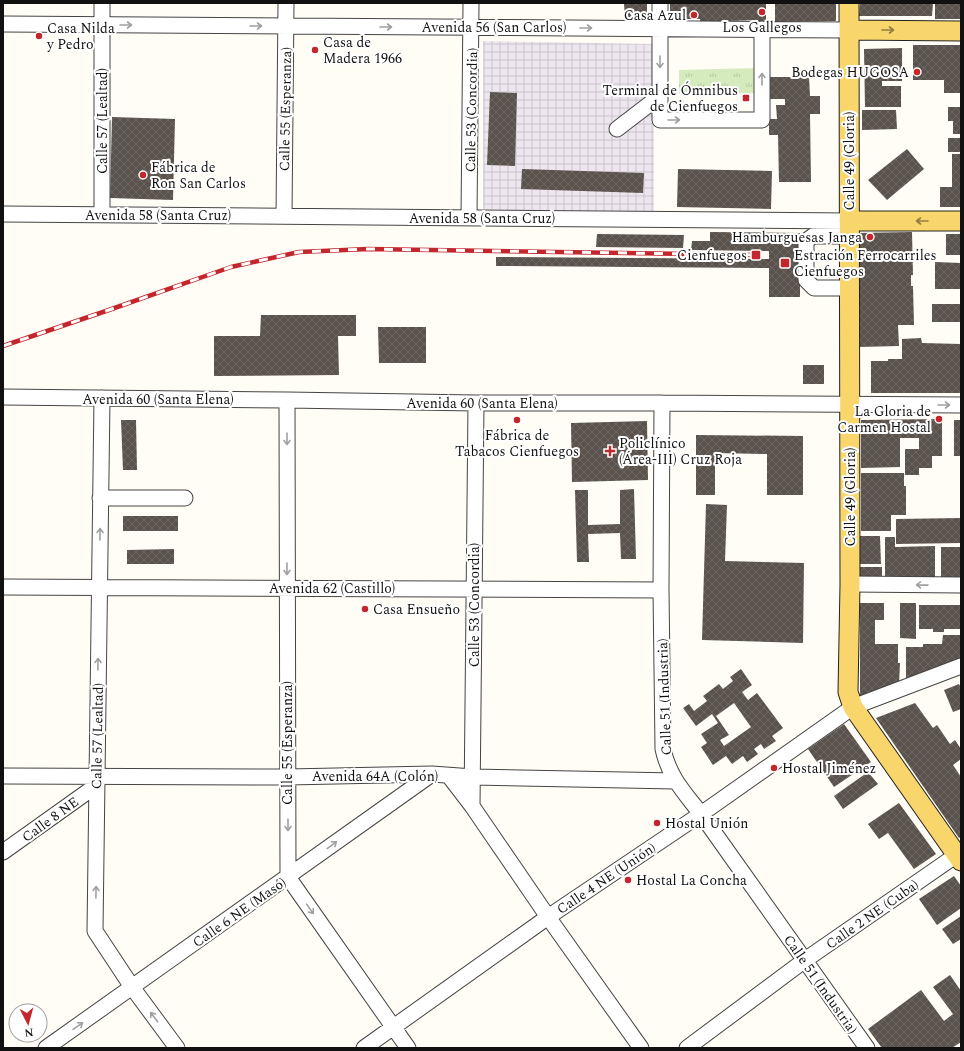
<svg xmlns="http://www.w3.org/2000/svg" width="964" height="1051" font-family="Spectral,serif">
<defs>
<pattern id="industrial-grid" width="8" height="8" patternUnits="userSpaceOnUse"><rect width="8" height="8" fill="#eee6ef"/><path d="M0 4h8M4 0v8" fill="none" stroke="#cbc4cc"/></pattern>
<pattern id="grass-tufts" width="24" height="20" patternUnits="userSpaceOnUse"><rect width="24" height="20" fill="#d5ebbd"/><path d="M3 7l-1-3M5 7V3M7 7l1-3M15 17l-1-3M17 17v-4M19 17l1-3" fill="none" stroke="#b6c8a1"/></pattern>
<pattern id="building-cross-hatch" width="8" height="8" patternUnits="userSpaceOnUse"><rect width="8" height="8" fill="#5a524d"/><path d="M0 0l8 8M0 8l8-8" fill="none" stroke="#6d6662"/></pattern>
</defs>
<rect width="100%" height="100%" fill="#fffdf5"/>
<path fill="url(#industrial-grid)" d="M483 41 654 44V215L483 209Z"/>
<path fill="url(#grass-tufts)" d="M758 68V93L679 94V70Z"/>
<path fill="url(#building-cross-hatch)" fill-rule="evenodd" d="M624 3H647V21H625Z
M670 3H766V21H758V20L700 22V19H670Z
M775 3H836V21L775 22Z
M860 3H933L932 16H859Z
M935 3H961V19H935Z
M913 45H961V93H944V80H913Z
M902 48V81H882V86H901V107H865L864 49Z
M770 77H809L810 96H820V114H810L811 182H779L778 135H769V119H777L776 105H785V99H770Z
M490 92 517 93 515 166 487 165Z
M948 107H961V134H953V121H948Z
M862 110H896L897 129 862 130Z
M112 117 175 119 173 200 110 198Z
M948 138H961V152H948Z
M907 149 924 169 887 200 868 180Z
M952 154H961V207H940V187H952Z
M522 169 644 173 643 193 521 189Z
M678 169 772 171 771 209 677 207Z
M710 232 800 233V297H769V268L496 266V257L769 259V251L691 250 692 241H710Z
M912 232 913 275H911V286H913L914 325H898L899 346 858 347 856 233Z
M597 234 684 235 683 248 596 247Z
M946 234H961V255H946Z
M935 262 961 263V289H935Z
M932 304H961V322H932Z
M261 315H356V336H338L339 375 214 376V336H260Z
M378 327H426V363H379Z
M921 338 922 343 961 344V393H871V361H888V359H902V339Z
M803 365H824V384H803Z
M942 419V456H932V468H919V475H905V449H919V438H900V467L861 468V420Z
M121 420H136L137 470H123Z
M954 420H961V456H954Z
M647 421 648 480 572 482 571 423Z
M696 435 803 436V495H767V454L715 453V495H696Z
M861 473H904V486H906V515H891V531H861Z
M634 489 636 559H621L620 533 588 534 589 562H577L575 490H588V525L620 524V490Z
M706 504 727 505 725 561 804 563 803 643 702 640Z
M123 516H178V531H123Z
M961 518V543L896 544V519Z
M860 536H880L881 564H860Z
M885 537H895V547L935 546V579L885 578Z
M941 547H960L961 548V578L941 579Z
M174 549V564H127V550Z
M860 567H882V579H860Z
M860 603H884V620H875V644H898V663H900L899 685 860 700Z
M900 603H916V639L900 638Z
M919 605H961V629H944V632H933V629H919Z
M943 635H961V658L943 665 906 682V647H923V644H942Z
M741 669 752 685 742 692 748 700 757 693 783 728 772 736 776 741 764 749 761 744 754 749 758 754 747 762 743 756 732 764 726 756 713 765 701 747 707 743 701 734 718 723 712 714 696 726 683 708 689 704 694 711 707 701 703 696 719 684 723 689 733 681 730 677ZM734 703 751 727 724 746 720 740 729 735 716 716Z
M959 684 961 688V709L953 712 944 690Z
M915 703 933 728 937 725 950 744 955 740 961 749V759L953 765 961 777V837L959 838 876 718Z
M844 724 871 762 834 787 808 749Z
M868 772 878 784 843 809 834 796Z
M899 803 936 854 914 869 888 833 879 839 868 824Z
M954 876 961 886V908L937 925 919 899Z
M961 916V939L953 944 942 929Z
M950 975 961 991V1042L952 1048H882L868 1029 921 990 944 1021 953 1014 933 987Z"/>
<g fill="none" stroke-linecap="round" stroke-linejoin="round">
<g stroke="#444" stroke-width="17">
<path id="minor" d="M660 3V120H762V29
M3 24 849 30
M617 129 660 96
M3 214 849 221
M102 214V3
M284 216 286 3
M469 218 471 3
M849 236H813L806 241V280L814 288H849
M3 397 287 400 476 403H662L961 405
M102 398 95 931 132 987 177 1048
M287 400 288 877 408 1048
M662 403 661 590 663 749C669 777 684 792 701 814L867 1048
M100 498H185
M850 584 961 585
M3 587 661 590
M3 776 288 777 432 774 473 777 675 781
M449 776 472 806 548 917 641 1048
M472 806 476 403
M3 852 97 785
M46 1048 432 774
M364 1048 548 917 701 814 853 707 961 666
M687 1048 805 960 961 852"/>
</g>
<g stroke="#222" stroke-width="21">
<path id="major" d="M849 3 850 584 848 692 853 707 961 861
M849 30 961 31
M849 221H961"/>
</g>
<use href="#minor" stroke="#fff" stroke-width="15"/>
<use href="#major" stroke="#f9d66b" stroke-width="19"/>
<g stroke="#c4262e" stroke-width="4.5">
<path id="rail" d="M3 346 106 311 231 267 299 252 368 249 756 255"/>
</g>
<use href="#rail" stroke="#fff" stroke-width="3" stroke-dasharray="9" stroke-linecap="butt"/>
</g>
<defs><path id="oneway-shaft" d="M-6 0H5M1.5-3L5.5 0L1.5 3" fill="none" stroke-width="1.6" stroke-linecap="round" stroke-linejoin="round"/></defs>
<g stroke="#a0a0a0">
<use href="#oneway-shaft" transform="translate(126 25)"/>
<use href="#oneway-shaft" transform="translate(256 26)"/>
<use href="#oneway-shaft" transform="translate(386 27)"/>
<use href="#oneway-shaft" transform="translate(586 28)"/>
<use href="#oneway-shaft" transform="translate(660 62) rotate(90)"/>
<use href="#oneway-shaft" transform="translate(762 79) rotate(-90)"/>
<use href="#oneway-shaft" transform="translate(674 120)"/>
<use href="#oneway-shaft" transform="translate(944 405)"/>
<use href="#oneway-shaft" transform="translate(287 439) rotate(90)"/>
<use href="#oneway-shaft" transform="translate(100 534) rotate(-89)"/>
<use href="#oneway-shaft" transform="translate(287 569) rotate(90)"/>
<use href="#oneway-shaft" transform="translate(922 585) rotate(-179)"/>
<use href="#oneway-shaft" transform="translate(98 664) rotate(-89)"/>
<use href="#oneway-shaft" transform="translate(288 825) rotate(90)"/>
<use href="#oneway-shaft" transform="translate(332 845) rotate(-36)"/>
<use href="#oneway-shaft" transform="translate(96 892) rotate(-89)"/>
<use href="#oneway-shaft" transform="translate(310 909) rotate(55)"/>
<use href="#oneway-shaft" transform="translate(154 1017) rotate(-127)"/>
<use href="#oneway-shaft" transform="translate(78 1026) rotate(-35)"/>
</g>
<g stroke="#917d42">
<use href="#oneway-shaft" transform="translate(888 30)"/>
<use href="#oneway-shaft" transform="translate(922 221) rotate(-180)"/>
</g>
<g fill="#c4262e" stroke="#fff" stroke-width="1.5">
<circle cx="762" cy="12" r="4"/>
<circle cx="694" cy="15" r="4"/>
<circle cx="39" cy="36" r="4"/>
<circle cx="315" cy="50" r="4"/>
<circle cx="917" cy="72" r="4"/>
<rect x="742" y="94" width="8" height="8" rx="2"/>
<circle cx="143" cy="175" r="4"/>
<circle cx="870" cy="237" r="4"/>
<rect x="751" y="250" width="10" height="10" rx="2"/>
<rect x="780" y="258" width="10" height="10" rx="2"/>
<circle cx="939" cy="419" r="4"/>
<circle cx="517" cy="420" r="4"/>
<path d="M608 445h4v4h4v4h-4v4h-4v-4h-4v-4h4z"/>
<circle cx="365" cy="609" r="4"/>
<circle cx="774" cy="768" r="4"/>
<circle cx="657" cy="823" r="4"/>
<circle cx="628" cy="880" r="4"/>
</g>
<g text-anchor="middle" stroke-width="4" stroke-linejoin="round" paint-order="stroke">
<g font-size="14" fill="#111" stroke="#fff" text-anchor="start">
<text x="686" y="20" text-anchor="end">Casa Azul</text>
<text x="762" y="32" text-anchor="middle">Los Gallegos</text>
<text x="47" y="33">Casa Nilda<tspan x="47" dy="16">y Pedro</tspan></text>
<text x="323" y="47">Casa de<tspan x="323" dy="16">Madera 1966</tspan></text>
<text x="909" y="77" text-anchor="end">Bodegas HUGOSA</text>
<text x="738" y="95" text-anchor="end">Terminal de Ómnibus<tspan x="738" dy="16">de Cienfuegos</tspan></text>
<text x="151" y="172">Fábrica de<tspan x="151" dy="16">Ron San Carlos</tspan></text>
<text x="862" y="242" text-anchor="end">Hamburguesas Janga</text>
<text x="747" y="260" text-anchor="end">Cienfuegos</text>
<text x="794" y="260">Estración Ferrocarriles<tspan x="794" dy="16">Cienfuegos</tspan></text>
<text x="931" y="416" text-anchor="end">La Gloria de<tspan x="931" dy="16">Carmen Hostal</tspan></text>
<text x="517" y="440" text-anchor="middle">Fábrica de<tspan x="517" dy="16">Tabacos Cienfuegos</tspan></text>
<text x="619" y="448">Policlínico<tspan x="619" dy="16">(Área-III) Cruz Roja</tspan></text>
<text x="373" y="614">Casa Ensueño</text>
<text x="782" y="773">Hostal Jiménez</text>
<text x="665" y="828">Hostal Unión</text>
<text x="636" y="885">Hostal La Concha</text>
</g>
<g font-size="14" fill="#111" stroke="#fff">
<text x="494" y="32">Avenida 56 (San Carlos)</text>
<text transform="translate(285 109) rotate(-89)" y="5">Calle 55 (Esperanza)</text>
<text transform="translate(471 110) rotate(-89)" y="5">Calle 53 (Concordia)</text>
<text transform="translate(102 121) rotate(-90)" y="5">Calle 57 (Lealtad)</text>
<text transform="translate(849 161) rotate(-90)" y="5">Calle 49 (Gloria)</text>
<text x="158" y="220">Avenida 58 (Santa Cruz)</text>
<text x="482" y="223">Avenida 58 (Santa Cruz)</text>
<text x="158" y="404">Avenida 60 (Santa Elena)</text>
<text x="482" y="408">Avenida 60 (Santa Elena)</text>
<text transform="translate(850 497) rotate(-90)" y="5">Calle 49 (Gloria)</text>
<text x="332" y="593">Avenida 62 (Castillo)</text>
<text transform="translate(474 605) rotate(-90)" y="5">Calle 53 (Concordia)</text>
<text transform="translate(664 697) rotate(-92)" y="5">Calle 51 (Industria)</text>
<text transform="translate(97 736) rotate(-89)" y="5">Calle 57 (Lealtad)</text>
<text transform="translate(287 743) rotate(-90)" y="5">Calle 55 (Esperanza)</text>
<text x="375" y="781">Avenida 64A (Colón)</text>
<text transform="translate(50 819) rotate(-36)" y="5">Calle 8 NE</text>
<text transform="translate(606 878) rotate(-34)" y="5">Calle 4 NE (Unión)</text>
<text transform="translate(239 912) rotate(-35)" y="5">Calle 6 NE (Masó)</text>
<text transform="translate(872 914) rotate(-35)" y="5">Calle 2 NE (Cuba)</text>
<text transform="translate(821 984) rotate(55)" y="5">Calle 51 (Industria)</text>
</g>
</g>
<rect width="964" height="1051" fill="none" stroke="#111111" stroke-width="8"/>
<g transform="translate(28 1023) rotate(174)"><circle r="19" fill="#ffffff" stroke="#a0a0a0"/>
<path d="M0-3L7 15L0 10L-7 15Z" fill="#c4262e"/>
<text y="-6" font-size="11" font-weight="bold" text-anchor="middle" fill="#111111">N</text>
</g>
</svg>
